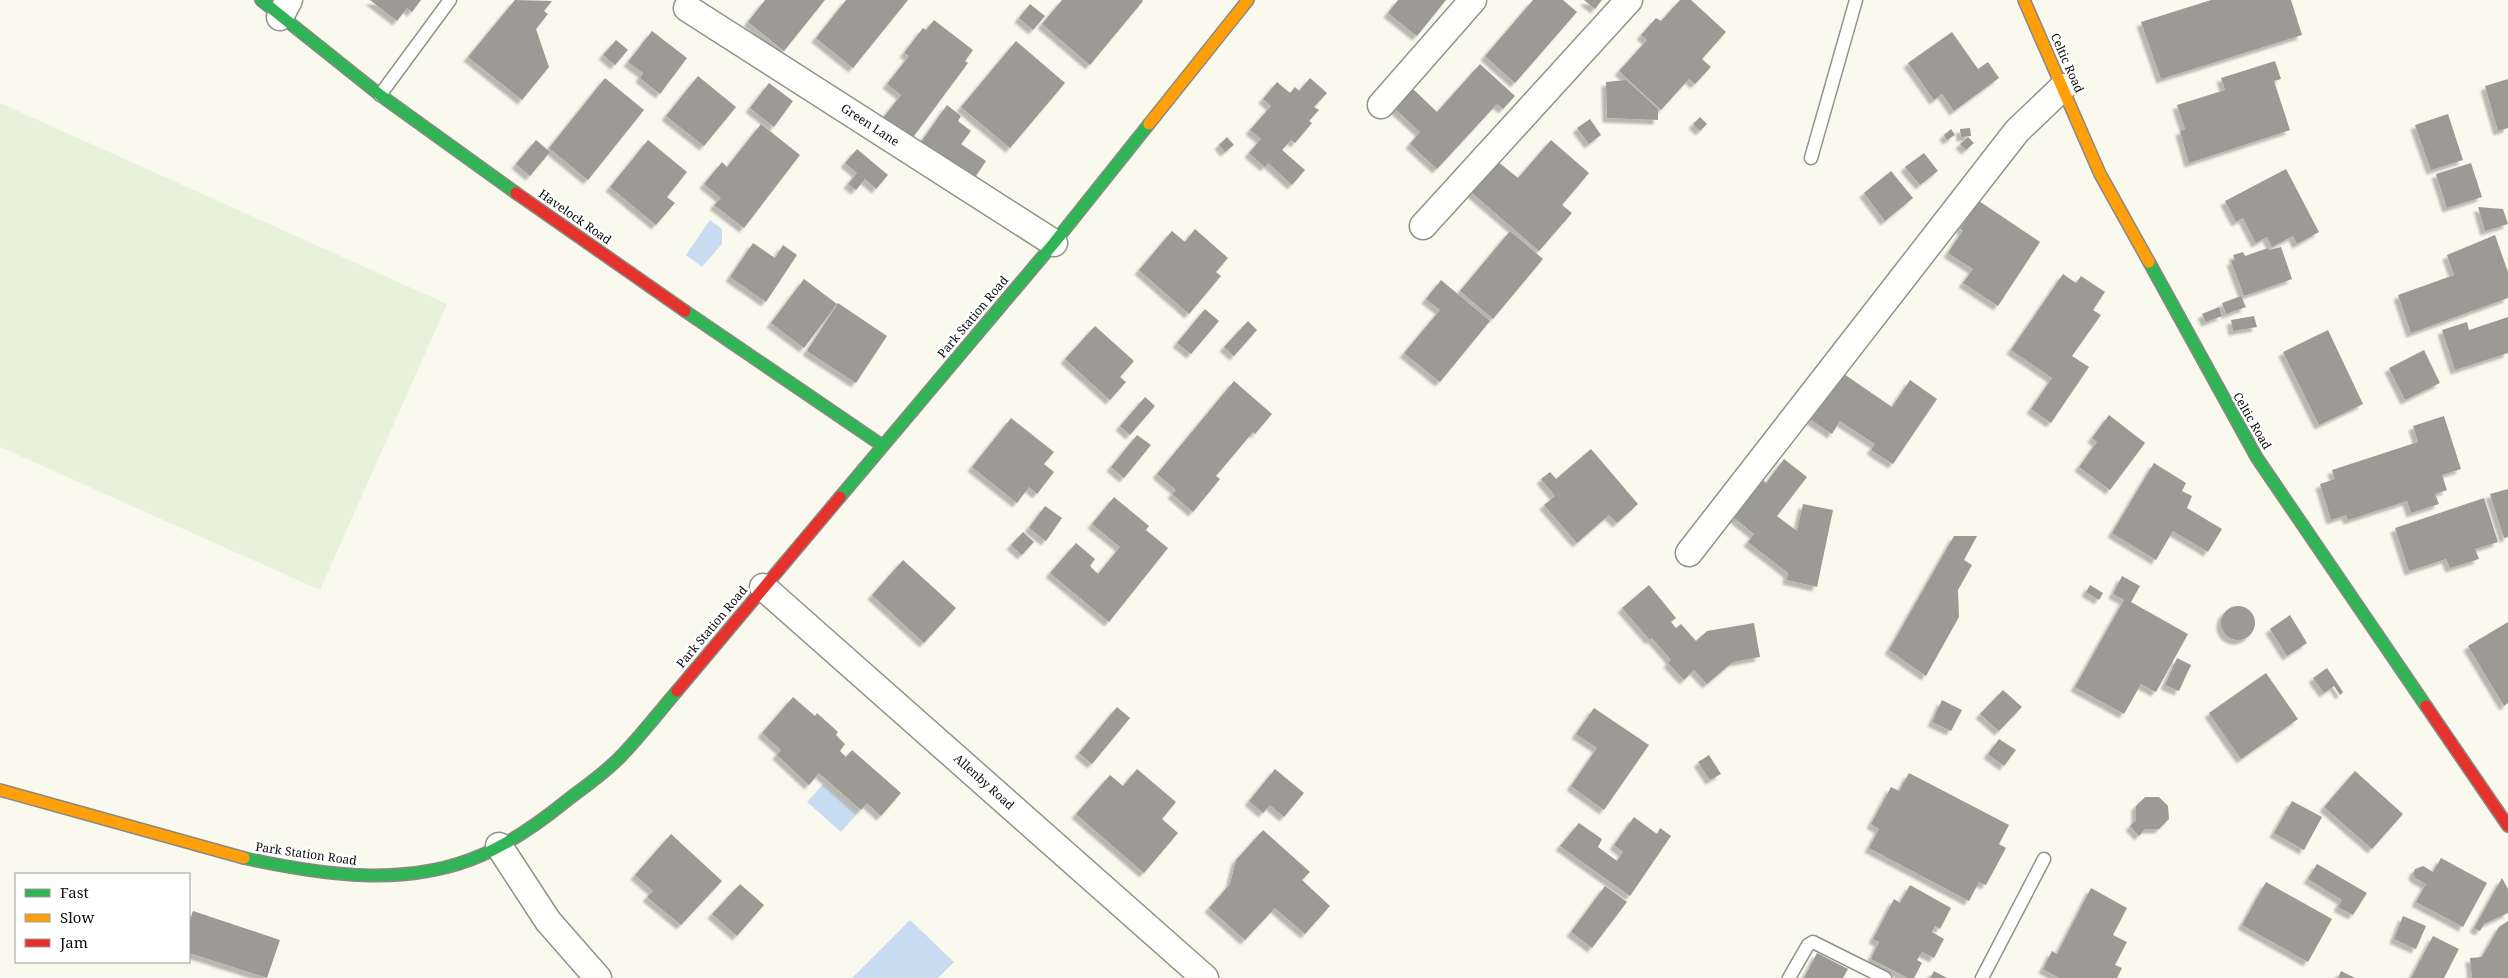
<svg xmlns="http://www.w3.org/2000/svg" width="2508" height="978" font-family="'Noto Serif',serif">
<defs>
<filter id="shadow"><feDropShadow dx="-4.5" dy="4.5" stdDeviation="1" flood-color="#0004"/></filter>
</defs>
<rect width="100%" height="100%" fill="#f9f9ee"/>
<path fill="#e8f2da" d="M0 103 447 304 320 590 0 447Z"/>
<path fill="#c9dcef" d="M710 220 722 229V244L702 267 686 255Z
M823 784 857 814 841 832 807 802Z
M910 920 954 962 938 978H852Z"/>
<path fill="#9c9a94" filter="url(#shadow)" d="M370 0H421L412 12 407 8 397 21Z
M515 0 552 1 544 11 548 14 536 29 549 67 522 100 468 57Z
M765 0H825L784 51 748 22Z
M846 0H908L853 68 816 38Z
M1062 0H1142L1143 1 1090 65 1042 24Z
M1398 0H1446L1417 36 1388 13Z
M1533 0H1563L1577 12 1515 83 1485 56Z
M1584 0H1602L1595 9Z
M1680 0H1691L1726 32 1702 59 1711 67 1695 84 1689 79 1661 110 1619 71 1647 40 1641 35 1656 18 1661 21Z
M2211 0H2291L2302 35 2161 79 2141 22Z
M1030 4 1045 16 1033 30 1019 18Z
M934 20 973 50 965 61 968 63 911 140 883 118 901 95 887 84 909 56 904 53 923 28 926 30Z
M652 31 687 58 660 94 640 78 643 73 628 62Z
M1952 32 1978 69 1988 62 1999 78 1954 111 1942 94 1934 100 1908 63Z
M616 40 628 50 615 65 603 55Z
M1016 41 1065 83 1010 148 961 107Z
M2275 61 2281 79 2274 81 2290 130 2189 163 2180 131 2185 129 2177 105 2225 90 2221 78Z
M1480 64 1515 96 1503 109 1497 104 1437 169 1410 144 1420 132 1394 108 1412 88 1437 112Z
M698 76 736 107 704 146 666 116Z
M605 78 644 110 588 180 549 148Z
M1310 78 1327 93 1314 107 1319 110 1309 121 1312 123 1295 143 1291 140 1282 150 1305 170 1292 185 1268 163 1265 167 1249 153 1261 139 1250 130 1271 106 1263 99 1277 82 1290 93 1295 87 1299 91Z
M2508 79V128L2498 131 2485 86Z
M1626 80 1658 109V120L1607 118 1606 82Z
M769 83 793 101 774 127 750 108Z
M947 105 961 116 958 121 971 131 961 144 986 161 974 179 921 142Z
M2448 114 2463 160 2431 170 2415 125Z
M1700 117 1707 124 1700 131 1693 124Z
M1590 119 1601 135 1589 144 1577 128Z
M761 124 800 155 744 228 714 205 721 198 704 184 722 162 727 167Z
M1970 128 1971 136 1961 137 1960 129Z
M1951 129 1955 135 1947 140 1944 135Z
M1227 137 1234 145 1225 152 1219 145Z
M1968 137 1974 143 1966 150 1960 144Z
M536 140 550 152 530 176 516 164Z
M648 140 687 172 667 197 675 203 656 225 610 187Z
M1551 140 1589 173 1562 205 1572 213 1539 251 1471 192 1497 161 1518 178Z
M857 149 888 175 876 189 865 179 856 190 848 184 857 173 845 163Z
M1924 153 1938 171 1920 185 1905 167Z
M2471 163 2482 197 2447 208 2436 174Z
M2286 169 2319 232 2297 244 2293 236 2272 247 2267 237 2256 243 2243 218 2236 222 2225 201Z
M1891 171 1913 198 1885 221 1864 193Z
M1979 201 2040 242 1998 306 1963 283 1973 269 1948 253 1963 230 1960 229Z
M2478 207 2503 209 2508 224 2485 231Z
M1195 229 1228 258 1216 272 1221 276 1189 314 1139 270 1172 231 1185 242Z
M1510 231 1543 259 1493 319 1460 291Z
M2495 235 2508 272V298L2411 333 2398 295 2454 275 2447 255Z
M753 243 775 258 783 245 797 255 766 302 730 277Z
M2281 247 2292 279 2244 296 2231 261 2235 260 2233 255 2243 252 2245 256 2268 248 2269 250Z
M2063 274 2076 283 2081 276 2105 292 2093 310 2101 315 2072 356 2089 367 2051 423 2031 409 2052 378 2011 350Z
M804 279 837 304 804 348 771 323Z
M1441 280 1490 321 1440 382 1404 353 1440 310 1426 299Z
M2241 296 2246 307 2226 314 2222 303Z
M838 303 887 336 856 383 807 351Z
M2219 307 2222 316 2206 322 2202 314Z
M1205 309 1219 321 1191 354 1177 343Z
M2254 316 2257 327 2233 331 2231 320Z
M2508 317V353L2455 370 2442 330 2467 322 2469 330Z
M1248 321 1257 330 1234 356 1224 347Z
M1095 326 1134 361 1120 377 1126 382 1110 400 1065 359Z
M2328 330 2363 404 2319 425 2283 352Z
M2424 350 2440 383 2405 400 2389 368Z
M1841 372 1892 407 1910 380 1937 399 1893 464 1871 450 1875 444 1840 421 1832 434 1804 415Z
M1234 381 1272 414 1255 434 1253 432 1216 476 1220 479 1193 512 1172 494 1176 490 1157 474Z
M1145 397 1155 406 1130 435 1120 426Z
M2109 415 2145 443 2110 490 2079 467 2097 442 2092 438Z
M2444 416 2461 469 2442 475 2447 490 2435 494 2439 504 2411 513 2407 501 2348 520 2346 515 2331 520 2320 484 2335 479 2332 470 2418 442 2413 426Z
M1011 418 1054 452 1044 464 1054 472 1037 494 1029 487 1017 503 972 467Z
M1137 435 1151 445 1124 478 1111 467Z
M1591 449 1638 504 1617 523 1609 515 1577 543 1544 505 1555 496 1541 479 1550 472 1556 479Z
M1784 459 1807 477 1777 516 1797 531 1803 504 1833 510 1817 587 1787 580 1788 573 1748 542 1754 534 1732 516 1761 478 1766 483Z
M2154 463 2186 483 2182 491 2192 496 2187 508 2222 529 2208 552 2173 531 2156 560 2112 533Z
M2508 489V537L2504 538 2490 494Z
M1114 497 1149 526 1146 530 1168 548 1109 622 1050 573 1076 543 1095 559 1090 566 1098 574 1120 547 1092 524Z
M2484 498 2498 542 2475 549 2479 559 2450 568 2446 559 2409 571 2395 528Z
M1045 506 1062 518 1046 541 1029 528Z
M1023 532 1034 542 1022 555 1011 545Z
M1954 536H1977L1964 560 1972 565 1958 590 1959 617 1926 676 1889 650Z
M903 560 956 608 924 643 872 595Z
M2122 576 2140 586 2131 602 2188 634 2156 692 2141 684 2124 714 2075 687 2124 600 2113 594Z
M1649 585 1676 618 1671 622 1676 628 1681 624 1696 641 1707 631 1754 623 1760 657 1733 662 1707 684 1694 670 1684 680 1668 663 1671 660 1652 638 1650 640 1622 608Z
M2090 585 2103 593 2099 600 2086 592Z
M2221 623a17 17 0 1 1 34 0a17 17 0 1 1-34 0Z
M2290 615 2307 643 2287 656 2270 629Z
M2508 622V703L2504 706 2468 646Z
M2177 658 2191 665 2179 691 2165 685Z
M2327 668 2343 692 2340 695 2334 686 2324 693 2313 678Z
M2266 673 2298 719 2241 759 2209 713Z
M2003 690 2022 707 1999 731 1980 714Z
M793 697 815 716 817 713 838 732 836 735 845 744 840 751 846 757 852 750 901 793 881 816 867 803 861 810 819 773 809 785 777 755 781 750 762 733Z
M1942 700 1962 710 1951 731 1932 722Z
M1117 707 1130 718 1092 764 1079 753Z
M1594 708 1649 745 1604 810 1571 786 1597 748 1576 734Z
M1999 739 2016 750 2004 766 1988 754Z
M1709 755 1721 774 1710 780 1698 762Z
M1137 769 1176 802 1162 819 1178 833 1144 873 1076 814 1110 775 1123 786Z
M1275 769 1304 793 1284 817 1270 805 1263 813 1249 801Z
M2355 771 2403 814 2372 849 2324 807Z
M1909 773 2009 825 1999 844 2006 848 1986 885 1979 882 1969 901 1869 848 1879 829 1871 824 1891 787 1899 791Z
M2145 797H2159L2168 806 2169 819 2159 829H2145L2139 836 2130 826 2136 820V806Z
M2292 801 2322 817 2304 850 2274 833Z
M1634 817 1657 834 1660 828 1671 836 1630 896 1560 846 1579 823 1602 839 1598 847 1617 861 1623 852 1614 845Z
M1263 830 1310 872 1302 880 1330 906 1305 934 1275 908 1245 940 1209 908 1230 884 1236 860Z
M671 834 722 881 681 925 647 897 653 891 635 875Z
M2441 858 2487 883 2463 927 2416 902 2426 884 2415 878 2413 874 2415 869 2423 866 2433 872Z
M2317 864 2367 893 2353 915 2338 907 2342 900 2308 879Z
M2502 878 2508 889V913L2484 924 2480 931 2474 928Z
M2266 882 2332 919 2308 962 2242 925Z
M740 884 764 905 737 936 712 914Z
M1910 885 1951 908 1940 929 1935 926 1932 932 1944 939 1934 958 1922 952 1917 960 1922 963 1914 978H1908L1871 959 1879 942 1873 939 1894 899 1900 903Z
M1605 886 1627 902 1592 948 1571 932Z
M2091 888 2127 908 2113 935 2127 942 2115 965 2122 968 2117 978H2059L2043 969 2052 951 2057 954Z
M193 911 280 940 267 978 189 953V923Z
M2403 916 2426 926 2416 949 2394 939Z
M2508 921V978H2472L2470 958 2482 957 2499 927Z
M2433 936 2459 949 2444 978H2411Z
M1817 953 1848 969 1843 978H1804Z
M1934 971 1947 978H1930Z
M2341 971 2355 978H2338Z"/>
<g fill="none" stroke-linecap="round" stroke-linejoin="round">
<g stroke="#92928d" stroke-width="15">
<path id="lane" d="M380 95 450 0
M1811 158 1856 0
M1789 978 1808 945 1813 942 1885 978
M1982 978 2044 859"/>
</g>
<g stroke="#92928d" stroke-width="29">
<path id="street" d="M687 8 1054 243
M280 17 289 0
M1381 105 1473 0
M1423 226 1629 0
M1689 553 2017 131 2063 87
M763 587 1205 978
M499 846 548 921 598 978"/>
</g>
<g stroke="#898984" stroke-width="14">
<path id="fast" d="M261 0 380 95 516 193
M2149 262 2257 458 2426 706
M685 311 883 446
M840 497 1054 243 1149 124
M244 858C322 875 407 888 482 855 512 842 539 823 565 802 584 787 607 772 623 754 642 734 659 712 677 691"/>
</g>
<g stroke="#898984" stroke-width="14">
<path id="slow" d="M2024 0 2100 174 2149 262
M1149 124 1248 0
M0 790 244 858"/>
</g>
<g stroke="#898984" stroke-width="14">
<path id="jam" d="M516 193 685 311
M677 691 840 497
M2426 706 2508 826"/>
</g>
<use href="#lane" stroke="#fefefc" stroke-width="12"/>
<use href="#street" stroke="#fefefc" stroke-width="26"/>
<use href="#fast" stroke="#30b455" stroke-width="11"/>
<use href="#slow" stroke="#ff9f0a" stroke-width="11"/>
<use href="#jam" stroke="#e5322d" stroke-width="11"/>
</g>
<g text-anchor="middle" stroke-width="5" stroke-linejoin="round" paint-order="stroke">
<g font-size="12" fill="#0b0b0b" stroke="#fff">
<text transform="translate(2067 63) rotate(66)" y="4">Celtic Road</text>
<text transform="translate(870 125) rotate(33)" y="4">Green Lane</text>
<text transform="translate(575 217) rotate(35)" y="4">Havelock Road</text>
<text transform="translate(973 317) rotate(-50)" y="4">Park Station Road</text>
<text transform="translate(2252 421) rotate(60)" y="4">Celtic Road</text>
<text transform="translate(712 627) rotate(-50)" y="4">Park Station Road</text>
<text transform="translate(984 782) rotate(42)" y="4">Allenby Road</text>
<text transform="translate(306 854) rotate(8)" y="4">Park Station Road</text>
</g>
</g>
<rect x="15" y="873" width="175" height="90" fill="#ffffff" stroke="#9d9d9d"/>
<rect x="25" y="889" width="25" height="8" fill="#30b455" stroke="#9d9d9d"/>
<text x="60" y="898" font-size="15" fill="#0b0b0b">Fast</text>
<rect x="25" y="914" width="25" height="8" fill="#ff9f0a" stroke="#9d9d9d"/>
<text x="60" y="923" font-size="15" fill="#0b0b0b">Slow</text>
<rect x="25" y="939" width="25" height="8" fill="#e5322d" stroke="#9d9d9d"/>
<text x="60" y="948" font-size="15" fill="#0b0b0b">Jam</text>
</svg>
